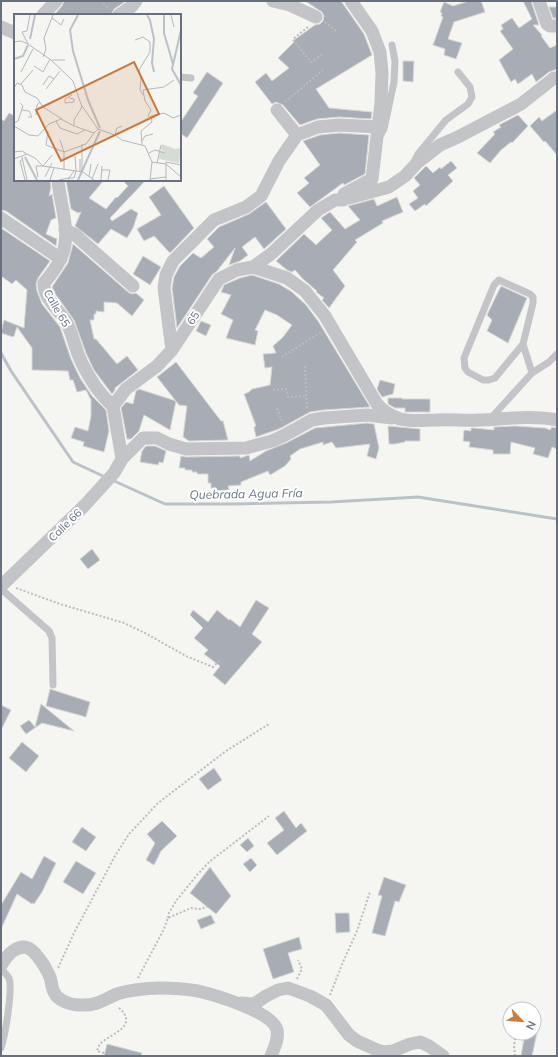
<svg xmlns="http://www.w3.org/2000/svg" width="558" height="1057" font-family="Mulish,sans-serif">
<rect width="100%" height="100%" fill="#f5f5f2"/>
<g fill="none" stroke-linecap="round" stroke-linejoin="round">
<path stroke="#bbc2c7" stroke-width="3" d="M1 353 11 371 73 462 105 477
M112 480 165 504H235L331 502 418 497 557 519"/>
</g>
<path fill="#a8acb4" stroke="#d6d7d5" d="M64 1H126L114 9 111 15H54L62 6Z
M305 1H341L364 34 372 55 316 89 329 108 372 112 371 119 339 117 317 119 300 125 283 105 276 102 272 104 255 82 266 73 272 81 289 68 278 58 295 41 294 40 315 25 320 24 323 21 324 16 322 12Z
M469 1H481L485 12 454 22 448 39 462 43 456 59 444 55 445 49 433 45 443 17 441 16 442 13 440 12 444 2 453 6Z
M523 1H531L539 25H533L542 35 541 36 550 48 557 45V69L549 72 536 82 532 74 518 84 515 79 511 82 499 60 513 49 500 31 503 29 501 25 512 18 519 28 532 19Z
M549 7H557V18H553Z
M403 61H414L413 82 403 81Z
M207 72 223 83 187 138 180 133V123L198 96 193 93Z
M557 110V155L545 141 544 142 530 126 539 117 542 121Z
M9 113 15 116V180H50L51 187 49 196 52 194 56 218 51 220 46 234 57 239 56 246 6 211 1 210V119L4 121Z
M518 115 528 126 512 143 511 142 501 150 490 163 477 153 495 134 493 132 501 127 499 125Z
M339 133 369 135 365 174 344 185 343 183 310 207 297 193 309 183 304 178 320 165 303 141 320 135Z
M451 161 457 168 448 175 453 181 426 206 425 204 415 211 409 204 418 198 413 191 420 185 414 178 426 166 433 173 440 167 441 169Z
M66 180H104L89 198 106 209 116 197 117 198 128 186 122 180H146L110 218 112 221 131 209 138 213 133 228 127 238 111 229 98 244 75 226 81 212 78 213 71 209Z
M164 186 194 228 170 253 154 236 144 241 137 229 161 215 149 197Z
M397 197 403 212 382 221 383 223 355 240 357 242 333 270 345 286 329 308 322 300 324 298 316 292 317 291 303 279 295 270 292 272 287 270 276 261 304 234 316 245 332 230 321 218 330 212 345 229 360 220 348 206 374 199 377 206Z
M266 202 286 229 264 249 255 237 242 247 248 255 240 261 229 265 235 248 217 271 212 275 177 328 172 288 174 277 180 266 193 253 201 258 214 247 207 239 219 227 249 214Z
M1 228 50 261 38 278 36 284 37 291 42 304 60 327 71 359 80 378 92 396 106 410 109 431 104 452 83 446 84 442 71 438 75 427 88 431 91 416V400L86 390 77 392 73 380H70L68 371 32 370V348L17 327 14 336 13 337 1 333 4 320 24 328 27 290 16 280 12 284 1 276Z
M73 244 128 292 132 294 136 293 144 300 132 316 117 303 104 302V312L96 311V314H94V320H90L94 339H96L117 364 127 356 138 370 115 388V390L112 394 94 370 86 353 74 320 56 295 52 287 68 263Z
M143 256 161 267 150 285 133 274Z
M252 275 279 284 292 292 306 305 318 321 370 407 323 410 310 412 279 429 256 437 254 427 256 426 244 394 249 392 252 389 270 385 272 367 265 368 263 354 276 353 273 346 283 337 292 325 277 315 265 310 255 330 258 331 255 345 226 338 233 320 221 314 231 295 221 292 222 290 224 285 240 278Z
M501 286 527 298 508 343 487 331 492 320 487 315Z
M201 321 211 325 206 336 196 331Z
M176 362 221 421H223L228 440 189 441 183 437 187 406 179 405 157 377Z
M380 380 395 384 393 394 382 397 377 389Z
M139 389 176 401 170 430 144 415 139 431 131 439H127L121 408 126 402 133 404 136 391Z
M388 398H402V399H430V412H405V408H395L388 404Z
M367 423 374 424 379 448 376 459 367 456 370 444 336 448 332 442 323 445V442L300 449 290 456 291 459 285 466 270 475 268 471 241 482V485L228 486 229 490 215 491V488H211V483H208V474H197V472H192V470H185V468H179L181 456 186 457 240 456V458L249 455 250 461 266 451 286 443 315 428Z
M388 426 420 429V441H405V442L395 444H389Z
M515 426 545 428 550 430 552 427 557 428V449L552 447 548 458 533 454 535 448 511 442 510 454H493V450L469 447 470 442 463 441 464 430 471 431V428H473L494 430V427Z
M146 446H155L166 451 163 463 159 462 158 465 140 462 142 451Z
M92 549 100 560 88 569 80 559Z
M256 600 269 608 252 634 262 642 225 685 213 675 220 666 204 654 208 650 194 638 203 628 190 615 193 610 208 622 217 610 229 620 230 619 240 627Z
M50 689 90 702 86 717 46 706Z
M41 704 74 731 42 723 26 734 20 726 29 720 35 727Z
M1 705 11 710 1 730Z
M22 742 39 756 26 772 9 758Z
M214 768 222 780 208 790 199 779Z
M284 811 296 828 301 823 307 831 277 855 267 843 284 830 275 818Z
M162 821 177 836 161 851 154 865 146 860 155 843 147 834Z
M82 827 96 837 86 851 72 842Z
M248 838 254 846 247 852 240 845Z
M44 856 56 863 42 892 34 904 32 903V904L17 894 1 929V905L21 872 32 879Z
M251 858 257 865 250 872 243 864Z
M76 861 96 873 83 894 63 882Z
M210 867 231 896 216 914 190 893Z
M384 877 406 885 399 902 395 901 385 936 372 933 382 896 378 895Z
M335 913H349L350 932 336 933Z
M211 915 215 923 201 929 197 920Z
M299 937 302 949 288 953 294 972 273 979 263 949Z
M525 1033H537L532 1056H521Z
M107 1044 142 1053 141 1056H104Z"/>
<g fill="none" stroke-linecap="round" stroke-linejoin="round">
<path stroke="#bbbcbf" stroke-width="2" stroke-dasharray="2 2" stroke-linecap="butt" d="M100 1 110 9
M325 22 336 31
M308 27 293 39 294 41 311 62 323 54
M285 102 323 70
M282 357 321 332
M305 366 307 409
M273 390 286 389 288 397 306 396
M277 408 283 424
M16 588 60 604 124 623 145 633 186 656 213 667 220 660
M168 918 169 913 176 901 197 875 209 862 269 816
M58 968 75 931 115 856 129 834 158 803 226 751 269 724
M138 978 163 931 168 918 191 908 200 909 207 907
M297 979 302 969 298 960
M330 995 343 962 357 931 370 892
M104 1053 97 1051C98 1048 99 1045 101 1043 112 1033 140 1026 118 1007
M515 1056 514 1046 516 1033"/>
<path stroke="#c2c4c7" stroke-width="7" d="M180 77 191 78
M380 136 384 129 394 82 395 61 392 45
M414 162 418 154 446 120 468 104 472 97 470 87 458 72
M523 344 495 378 489 380H483L468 372 465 368 464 358 494 285 499 280 530 294 533 297V303L523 344 532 373
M490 419 532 373 549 362 557 354
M1 589 49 631 52 638 53 685
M1 968C3 971 7 975 9 978 13 990 5 1036 1 1048"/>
<path stroke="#c2c4c7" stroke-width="13" d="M273 1 290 5 316 17
M539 1 547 24 550 26H557
M43 15 56 1
M119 15 131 7 136 1
M1 27 15 33
M277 110 297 135
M58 180C60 206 73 235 60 260 56 268 50 276 44 283 43 298 60 311 67 323 73 335 75 349 81 361 89 378 99 394 113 406
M349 198 389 187 405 176 418 162 440 145 458 137 521 104 554 78H557
M1 218 61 259
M65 230 74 234 133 286
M253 267 271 254 318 210 335 200H343L344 194 372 179 381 103 382 73 380 52 372 31 351 1
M172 350 164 288 166 275 173 261 214 220 246 207 261 196 279 161 297 135 318 127 339 125 378 127
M122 459 113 406 126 389 157 366 172 350 219 279 237 270 253 267 287 278 305 291 325 316 377 404C383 411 391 416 400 419 412 422 425 420 437 420 451 419 466 421 480 420 505 419 532 415 557 420
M1 586 84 506 114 473 122 459 143 438H157L169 444 186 449 246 448 272 441 283 436 312 420 324 418 367 415 392 418
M1 965C4 961 8 954 13 951 29 940 37 955 45 967 46 970 48 972 49 975 52 980 51 987 54 992 58 1001 71 1005 80 1005 97 1006 103 1000 117 994 122 992 129 991 135 990 155 987 178 988 198 991 215 995 273 1012 277 1030 279 1039 274 1048 271 1056
M241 1003 254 1004 266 996 278 990 288 988 310 996 326 1005 349 1035 357 1041 377 1050 384 1052 393 1051 410 1044 420 1042 429 1046 443 1056"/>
</g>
<g text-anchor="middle" stroke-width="4" stroke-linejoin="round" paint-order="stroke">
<g font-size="11" fill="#687080" stroke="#fff">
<text transform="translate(57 308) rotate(60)" y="4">Calle 65</text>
<text transform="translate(193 318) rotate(-56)" y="4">65</text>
<text transform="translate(65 525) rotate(-44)" y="4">Calle 66</text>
</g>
<g font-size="12" font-style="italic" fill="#697783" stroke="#fff">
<text transform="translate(246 494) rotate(-1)" y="4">Quebrada Agua Fría</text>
</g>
</g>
<g transform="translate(14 14)">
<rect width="167" height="167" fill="#f5f5f2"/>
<path d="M148 130 161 135 167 134 165 149 145 145 146 138 150 137 147 136Z" fill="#d5dcd4"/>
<path fill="none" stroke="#bbc2c7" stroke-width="2" d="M64 1 56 16 59 37 74 86 86 114M133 1 136 6 140 25 138 49 140 58M150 1V19L159 50M167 16 158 55 167 71M16 25 21 1M0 45 9 42 14 31M11 143 23 166M64 166 86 117"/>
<path fill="none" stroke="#b4b8bd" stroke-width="1" d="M157 1 160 13M38 4 47 11 50 5M121 26 129 23 136 28V38L125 56 127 65 126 76 129 81M0 28 7 27 14 30 37 46 59 67 68 93 60 106V112L80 119 84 115M14 30 8 18 13 17 16 1M29 43 32 35 30 24 39 1M38 46H51M20 52 29 58 36 45M7 58 19 35M7 70 19 56M29 71 35 62 40 65M0 74 3 69 8 71 11 78 23 84 29 93 48 105M32 75 46 57M55 84 60 85V88L51 89V85L58 81M68 92 84 115M8 96 15 97 18 103H14M22 101 23 91 26 88M137 104 134 102 137 96 131 87 129 76 150 73 160 66M42 107 46 114 63 120 71 116M0 109 4 107 9 92 6 89M0 112 15 121 24 122 35 110 47 105 60 112M84 115 101 121 108 126 131 132 138 148M34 117 32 131 50 138V156M101 121 103 114 108 112M46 126 50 138 72 130 80 119M128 127 131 122 139 120M128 131 127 117 138 108 137 102 150 99 159 104 167 101M0 138 8 137 13 140M135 139 141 136 151 139M8 143 13 166M0 145 13 140 21 144 29 152 69 158 80 166M9 145 6 147 11 166M138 148 152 150 167 163M143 149 147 131M87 156H96L94 166M66 158V145M68 158V130M24 163 22 152H29L38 141M31 163 38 149M75 163 77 150M78 165 84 150M136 165 152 163M36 166 40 154M45 166 55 164 60 157M55 166V164H60L62 157 61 142M87 166 88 152M136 166 138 148M152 166V148L167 151"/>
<path fill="#c97a3e" fill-opacity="0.15" stroke="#c97a3e" stroke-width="2" d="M120 48 145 100 47 147 22 96Z"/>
<rect width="167" height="167" fill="none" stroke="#687080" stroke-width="2"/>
</g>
<rect width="558" height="1057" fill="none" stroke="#687080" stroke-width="4"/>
<g transform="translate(522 1021) rotate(116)"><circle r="19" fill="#ffffff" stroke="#c3c6cc"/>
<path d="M0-3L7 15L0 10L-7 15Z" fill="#ce7a3a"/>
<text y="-6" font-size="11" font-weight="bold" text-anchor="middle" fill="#687080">N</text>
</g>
</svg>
